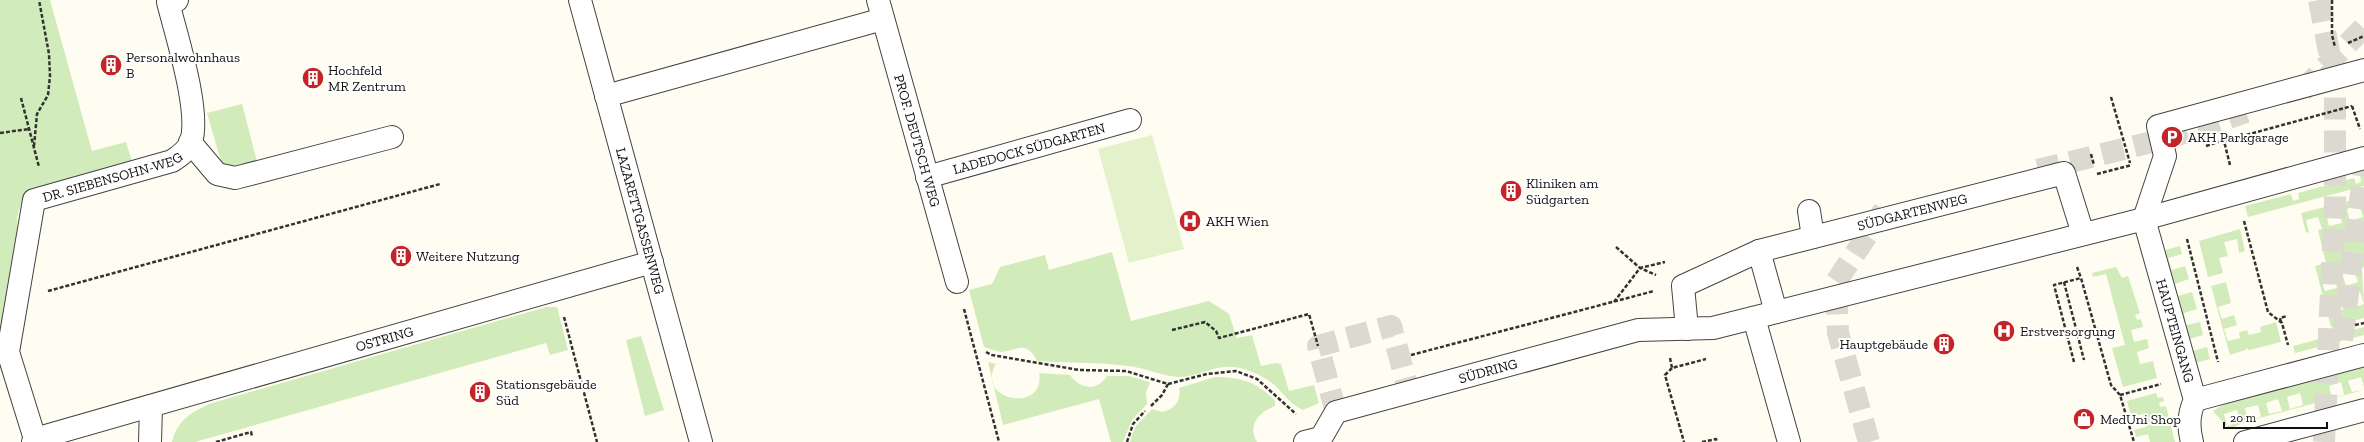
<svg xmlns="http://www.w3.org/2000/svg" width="2364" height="442" font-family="'Zilla Slab',serif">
<rect width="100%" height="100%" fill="#fffdf2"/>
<path fill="#d2ebba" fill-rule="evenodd" d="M0 0H50L92 151 126 142 132 161 52 184 23 198 17 217V230L0 334Z
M242 104 258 165 233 171 222 165 207 113Z
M2364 175V186L2248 217 2245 206 2291 194 2293 201 2299 199 2298 193 2354 178 2356 184 2361 182 2360 176Z
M2364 197V267L2362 268 2364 304 2360 292 2348 296 2352 308 2364 304V318L2331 327 2315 266 2326 263 2318 230 2322 229 2318 217 2306 220 2309 232 2306 233 2301 213ZM2359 205 2363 217 2350 221 2347 209ZM2338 210 2342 223 2329 226 2326 214ZM2354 270 2358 282 2346 286 2342 273ZM2334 275 2337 288 2325 291 2321 279ZM2340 298 2343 310 2331 313 2327 301Z
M2240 229 2245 251 2239 253 2237 239 2224 242 2228 256 2219 258 2223 273 2208 277 2199 241Z
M2180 246 2182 254 2168 258 2172 270 2185 266 2189 279 2175 284 2178 296 2192 292 2197 309 2184 313 2186 325 2200 322 2203 335 2190 339 2193 351 2207 347 2210 359 2196 363 2165 252V250Z
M1112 252 1131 321 1209 301 1229 314 1237 338 1252 335 1261 366 1275 363 1281 364 1289 391 1314 385 1319 403 1303 410C1292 405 1288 399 1280 391 1272 381 1259 374 1247 370 1217 360 1204 377 1179 377 1161 376 1146 368 1128 366 1098 362 1067 363 1037 361 1027 340 1017 350 1002 352 997 352 989 348 984 347L969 290 992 284 1000 267 1045 255 1049 270Z
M2116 267 2122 278 2128 276 2140 313 2135 315 2137 320 2141 319 2143 327 2131 330 2134 342 2147 339 2149 348 2137 352 2140 364 2153 361 2157 378 2123 387 2112 348 2125 345 2106 274 2093 277 2092 273Z
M2226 282 2231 303 2218 307 2222 319 2234 315 2237 325 2224 329 2228 341 2240 338 2239 332 2247 330 2249 335 2261 332 2260 327 2276 322 2281 342 2249 350 2246 348V350L2230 355 2211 286Z
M546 307H557L568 350 550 355 546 343 195 442H172C177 420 193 411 212 403Z
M2364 327V335L2295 353 2293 346Z
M641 336 664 410 645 416 626 340Z
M988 362 996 364C974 401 1046 414 1039 373L1070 375C1080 389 1097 392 1107 376H1129L1149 382 1150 383 1146 392 1147 404 1132 420 1123 442H1111L1099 399 1003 425Z
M2364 366V387L2361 377 2348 381 2352 392 2364 390 2245 422 2229 429 2213 411 2224 404ZM2341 382 2344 395 2332 398 2329 386ZM2300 393 2303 405 2290 409 2287 397ZM2278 399 2282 411 2269 414 2266 403ZM2258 405 2261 417 2248 420 2245 408ZM2237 410 2240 422 2227 426 2224 414Z
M1215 377C1240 377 1258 382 1275 401V406C1259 412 1247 425 1257 442H1130L1135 427 1152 409 1162 412C1175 409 1181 401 1179 388Z
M2156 393 2158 398 2163 397 2164 401 2159 403 2160 407 2166 406 2175 442H2150L2148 434 2136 437 2134 430 2146 427 2143 414 2131 417 2127 401Z"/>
<path fill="#e4f2cc" d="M1152 135 1184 249 1129 263 1098 149Z"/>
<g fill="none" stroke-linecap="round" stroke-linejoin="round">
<path stroke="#dbd9d0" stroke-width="22" stroke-dasharray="22 11" stroke-linecap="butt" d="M2319 0 2335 83V205L2324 442
M2302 91 2364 27
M2038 170 2172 137 2246 112
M2342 340 2364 170
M1336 412 1318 346 1391 326 1409 392
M1869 442 1838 333 1836 282 1884 210"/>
<g stroke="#434343" stroke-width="24">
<g id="minor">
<path id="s1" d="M580 0 701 442"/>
<path id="s2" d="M878 0 957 282"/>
<path d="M606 96 883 19"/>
<path d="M190 142 217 174 235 178 392 137"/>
<path id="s3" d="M927 177 1130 120"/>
<path d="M1809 211 1813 237"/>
<path d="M2144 219 2165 156 2158 126 2364 70"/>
<path id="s4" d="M2144 219 2195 400C2188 414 2188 427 2192 442"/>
<path d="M1759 251 1776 312"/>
<path d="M1754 318 1789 442"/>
<path id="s5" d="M1687 329 1683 286 1759 251 2064 173 2083 234"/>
<path d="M2195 400 2364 355"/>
<path id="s6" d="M35 439 8 352 34 200 172 161C180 156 187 151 191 142 201 111 176 35 168 2L177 0"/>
<path id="s7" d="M33 442 35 439 652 262"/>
<path d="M150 442 151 406"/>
<path id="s8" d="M1305 442 1321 438 1336 412 1638 330 1713 328 2144 219 2364 158"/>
<path d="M2245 442 2364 410"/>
</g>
</g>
<path stroke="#323232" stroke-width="2.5" stroke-dasharray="4 2" stroke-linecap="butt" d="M2332 0V35L2335 47
M2348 43 2364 36
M2111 97 2130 163
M21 98 39 167
M2352 106 2360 129
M0 133 29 129
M34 146 37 114 48 95 50 76 49 54 39 0
M2206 146 2224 140
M2091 154 2094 165
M2230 165 2224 141 2352 106
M2097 174 2132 165
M2244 221 2268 312 2282 323 2288 345
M2187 239 2218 362
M1616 247 1640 268 1656 275
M2077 267 2081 278
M2064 282 2084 360
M48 291 440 184
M1614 302 1640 268 1665 262
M964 309 999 442
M564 317 597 442
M2281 322 2280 318 2287 316
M2355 325 2364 323
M1172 330 1205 322 1216 331 1219 338 1309 314 1318 346
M986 352 992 355 1079 370 1126 371 1168 384 1207 374 1236 371 1257 379 1296 414
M1411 355 1654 291
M1670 358 1672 368 1706 359
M2074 362 2054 285 2081 278 2111 385 2120 395 2134 442
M1672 368 1665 375 1684 442
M2120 395 2161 384
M1151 406 1162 395 1168 384
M216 442 251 432 252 436
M1127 442 1133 424 1145 411
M1702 442 1716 439 1717 442"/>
<use href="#minor" stroke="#fff" stroke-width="22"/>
</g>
<defs>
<g id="building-disc" transform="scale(1.15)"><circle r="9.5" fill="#c32427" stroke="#fff"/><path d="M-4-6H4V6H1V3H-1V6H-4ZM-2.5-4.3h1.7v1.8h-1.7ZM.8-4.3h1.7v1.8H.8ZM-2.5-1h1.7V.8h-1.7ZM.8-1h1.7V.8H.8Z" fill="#fff"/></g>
<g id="parking-disc" transform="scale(1.15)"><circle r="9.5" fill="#c32427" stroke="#fff"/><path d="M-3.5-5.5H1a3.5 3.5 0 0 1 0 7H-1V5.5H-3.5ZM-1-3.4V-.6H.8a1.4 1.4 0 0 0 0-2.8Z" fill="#fff"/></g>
<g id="hospital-disc" transform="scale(1.15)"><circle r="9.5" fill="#c32427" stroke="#fff"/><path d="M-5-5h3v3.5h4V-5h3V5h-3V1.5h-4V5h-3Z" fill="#fff"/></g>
<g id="shop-disc" transform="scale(1.15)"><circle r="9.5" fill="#c32427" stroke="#fff"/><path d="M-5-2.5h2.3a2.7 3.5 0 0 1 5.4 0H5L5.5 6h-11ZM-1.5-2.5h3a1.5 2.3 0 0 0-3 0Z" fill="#fff"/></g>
</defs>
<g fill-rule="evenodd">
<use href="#building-disc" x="111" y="65"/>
<use href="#building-disc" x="313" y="78"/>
<use href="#parking-disc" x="2172" y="137"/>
<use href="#building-disc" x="1511" y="191"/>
<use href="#hospital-disc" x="1190" y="221"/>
<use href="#building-disc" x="401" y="256"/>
<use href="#hospital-disc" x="2004" y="331"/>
<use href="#building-disc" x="1944" y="344"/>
<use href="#building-disc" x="480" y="392"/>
<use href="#shop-disc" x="2084" y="419"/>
</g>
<g text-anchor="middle" stroke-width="4" stroke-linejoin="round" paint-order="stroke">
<g font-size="14" fill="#101010" stroke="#fff" text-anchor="start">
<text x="126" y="62">Personalwohnhaus<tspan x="126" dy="16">B</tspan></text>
<text x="328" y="75">Hochfeld<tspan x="328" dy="16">MR Zentrum</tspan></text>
<text x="2188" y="142">AKH Parkgarage</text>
<text x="1526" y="188">Kliniken am<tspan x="1526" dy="16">Südgarten</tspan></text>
<text x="1206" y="226">AKH Wien</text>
<text x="416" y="261">Weitere Nutzung</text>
<text x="2020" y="336">Erstversorgung</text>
<text x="1928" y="349" text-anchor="end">Hauptgebäude</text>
<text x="496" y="389">Stationsgebäude<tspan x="496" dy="16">Süd</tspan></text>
<text x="2100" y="424">MedUni Shop</text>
</g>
<g font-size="14" fill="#101010" stroke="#fff">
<text dy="5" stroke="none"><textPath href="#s2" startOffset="146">PROF. DEUTSCH WEG</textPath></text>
<text dy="5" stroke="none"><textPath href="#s3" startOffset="106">LADEDOCK SÜDGARTEN</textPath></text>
<text dy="5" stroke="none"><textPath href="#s6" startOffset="327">DR. SIEBENSOHN-WEG</textPath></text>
<text dy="5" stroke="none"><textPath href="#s5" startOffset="285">SÜDGARTENWEG</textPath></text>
<text dy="5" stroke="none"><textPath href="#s1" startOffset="229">LAZARETTGASSENWEG</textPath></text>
<text dy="5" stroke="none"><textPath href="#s4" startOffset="116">HAUPTEINGANG</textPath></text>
<text dy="5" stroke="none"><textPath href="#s7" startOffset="367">OSTRING</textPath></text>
<text dy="5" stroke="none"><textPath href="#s8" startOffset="204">SÜDRING</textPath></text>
</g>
</g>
<path d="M2224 422v6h103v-6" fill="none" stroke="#101010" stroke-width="2"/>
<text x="2230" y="422" font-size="12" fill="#101010" stroke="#ffffff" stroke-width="3" paint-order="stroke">20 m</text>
</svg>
